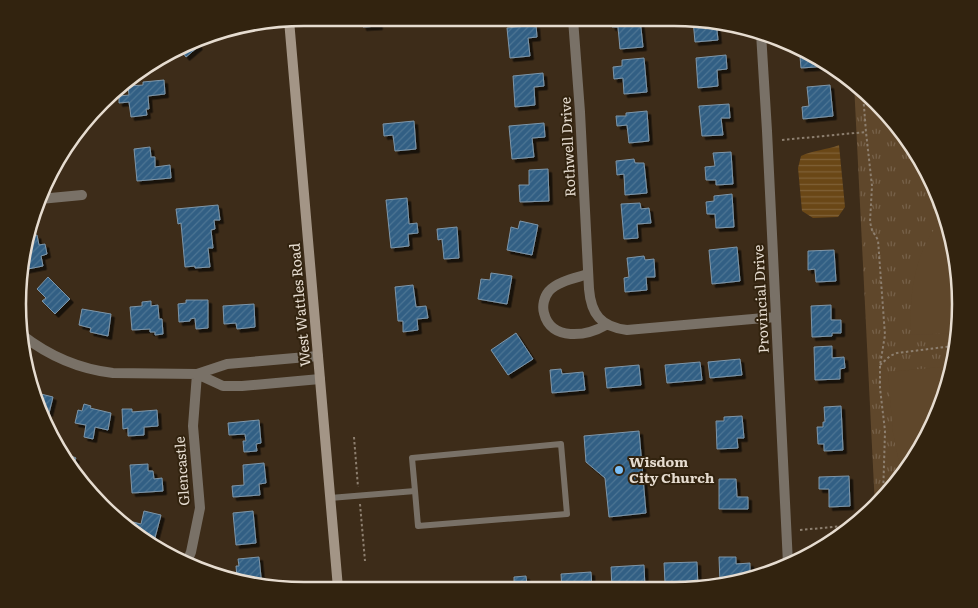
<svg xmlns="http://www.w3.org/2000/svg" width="978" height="608" font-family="Literata,serif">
<defs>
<pattern id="park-tufts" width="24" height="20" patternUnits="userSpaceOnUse" patternTransform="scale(1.25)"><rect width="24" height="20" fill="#5f472b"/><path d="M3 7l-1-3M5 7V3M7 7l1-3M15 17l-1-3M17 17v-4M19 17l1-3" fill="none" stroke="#766149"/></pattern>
<pattern id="water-rules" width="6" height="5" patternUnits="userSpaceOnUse" patternTransform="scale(1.25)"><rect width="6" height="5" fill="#6a4716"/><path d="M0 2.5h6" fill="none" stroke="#7f6137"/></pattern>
<pattern id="building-hatch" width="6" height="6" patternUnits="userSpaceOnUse" patternTransform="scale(1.25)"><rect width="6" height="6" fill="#305f84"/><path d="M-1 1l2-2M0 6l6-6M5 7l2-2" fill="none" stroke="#4e7594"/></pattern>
<filter id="shadow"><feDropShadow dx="3.5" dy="3.5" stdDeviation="0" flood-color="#0009"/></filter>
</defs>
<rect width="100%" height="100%" fill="#3d2c19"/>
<path fill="url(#park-tufts)" d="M854 83 922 161 958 267 951 378 901 479 875 507Z"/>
<path fill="#5f472b" d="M942 219 958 267 954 333 911 335C909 294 914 252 942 219Z
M951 366V378L902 477 893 433 888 372Z"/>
<path fill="url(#water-rules)" d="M839 145 845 207 838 217 813 218 802 211 798 168 801 156C813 150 827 150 839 145Z"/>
<path fill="url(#building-hatch)" stroke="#7e96a9" filter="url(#shadow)" d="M362 18H378L379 26 363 27Z
M611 19H640L643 47 620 49 618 27H612Z
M693 20 716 21 718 40 695 42Z
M536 25 537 37 528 38 530 56 510 58 507 28Z
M207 35 197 43 199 46 186 57 180 49Z
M804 51 829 66 801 68 800 56H804Z
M726 55 727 69 717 70 718 86 698 88 696 58Z
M644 58 647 92 624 94 623 78 614 79 613 67 622 66V60Z
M543 73 544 86 534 87 535 105 515 107 513 76Z
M164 80 165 94 148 96 149 109H146L147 115 131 117 129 102 119 103V96L129 95 128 86 143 85V82Z
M830 85 833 116 803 119 802 107 809 106 807 87Z
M729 104 730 118H721L723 135 702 136 699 106Z
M647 111 649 141 629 143 627 125 617 126 616 116H626V113Z
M414 121 416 149 395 151 393 135 384 136 383 124Z
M544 123 545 137 532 138 534 157 512 159 509 126Z
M150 147 151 157H155V167L170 165 171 178 137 181 134 149Z
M731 152 733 184 716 185V180H706L705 167 715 166 713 153Z
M634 159 635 163H644L647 193 625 195 624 174 617 175 616 161Z
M548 169 549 201 520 202 519 185H529V170Z
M732 194 734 227 716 228 715 214H707L706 202 714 201V196Z
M407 198 409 224 417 223 418 233 408 234 409 246 391 248 386 200Z
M640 203 641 209 649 208 651 223 637 224 638 238 624 239 621 204Z
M218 205 220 220H214L215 229 211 230 213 248H208L210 267 195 268V266L185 267 181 223 178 224 176 209Z
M520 221 538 225 532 255 507 250 511 227 518 229Z
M457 227 459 258 444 259 442 239 438 240 437 229Z
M37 235 39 245 45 244 47 254 41 256 43 266 23 270 29 237Z
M737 247 740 281 712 284 709 250Z
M834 250 836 281 816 282 815 269 808 270V251Z
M644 256 645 260 654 259 655 277H646L647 290 625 292 624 278 629 277 627 258Z
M491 273 512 276 507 304 478 299 481 279 490 280Z
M48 277 70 299 55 314 42 301 46 298 37 289Z
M413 285 416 307 426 306 428 318 417 319 418 330 403 332V321H398L395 287Z
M186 300H208V328L196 329 195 318 190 319V321L179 322 178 304 186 303Z
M151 301V306L158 305 159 319H162L163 334 155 335V332H150V329L132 330 130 307 142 306V302Z
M254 304 255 327 237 329 236 323 224 324 223 306Z
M831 305V320H841V333H832V336L812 337 811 306Z
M82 309 111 314 108 336 90 332 91 328 79 325Z
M516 333 533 359 508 375 491 350Z
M832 346V358L844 357 845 368 840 369V379L815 380 814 347Z
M740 359 742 375 710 378 708 362Z
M700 362 702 380 667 383 665 365Z
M639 365 641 385 607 388 605 368Z
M561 369 562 374 583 372 585 390 552 393 550 370Z
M33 392 53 397 49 413 44 411 43 413Z
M84 404 91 406 90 408 111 413 108 430 95 427 93 439 84 437 86 425 75 423 78 410 82 411Z
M841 406 843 450 824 451V444H818L817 427H823V422H825L824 407Z
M122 409H132V412L157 410 158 426 144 427V435L128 436V428L123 429Z
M742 416 744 438H737L738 448 717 449 716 421H724V417Z
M259 420 261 443 256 444 257 451 244 452 243 441H246L245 434 229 435 228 423Z
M639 431 646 513 609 517 605 478 586 462 584 436Z
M60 451 76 458 71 469 66 463Z
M264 463 266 483 259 484 260 495 233 497 232 486 244 485 243 465Z
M148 464V471H153L154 479 162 478 163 491 132 493 130 465Z
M849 476 850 506 829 507V489H819V477Z
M719 479H736L737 497H748V509H719Z
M144 511 161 515 153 545 130 532 133 522 141 524Z
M253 511 256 543 236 545 233 513Z
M259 557 262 587 233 579 237 577 236 566H239L238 559Z
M719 557H736V564L750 563V575L720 583Z
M697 562 698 588H676V583H665L664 563Z
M644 565 645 589 612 590 611 567Z
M591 572 592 589H562L561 574Z
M526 576 527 585 541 584V589H510V586H514V577Z"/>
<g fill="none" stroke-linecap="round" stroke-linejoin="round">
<path stroke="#8d7f6f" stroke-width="2" stroke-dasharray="2.5 2.5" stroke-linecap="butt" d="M863 94 866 132 872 186 870 222 872 230 878 240 885 335 880 365V388L885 431 883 498
M782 140 866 132
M880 365 890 356 897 353 953 346
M354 437 358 487
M360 504 365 561
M800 530 855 525"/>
<path stroke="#797167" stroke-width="6" d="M330 498 415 491 418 526 567 514 561 444 412 458 415 491"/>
<path stroke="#797167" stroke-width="10" d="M573 19 580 112 589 289C591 314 601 327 627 330L776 317
M761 33 767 131 788 564
M40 199 82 195
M588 274C576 278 558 281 549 291 544 297 542 306 544 313 551 342 587 336 606 325
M22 335C49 356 78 369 113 373L197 374 227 364 318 356
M197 374 223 386H242L320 379
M186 564 191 552 200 508 193 426 197 374"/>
<path stroke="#a39586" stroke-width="10" d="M289 20 338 588"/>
</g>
<circle fill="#79bff8" stroke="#32230f" stroke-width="2" cx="619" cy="470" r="5"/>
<g text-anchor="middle" stroke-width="4" stroke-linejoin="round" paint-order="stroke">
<g font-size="14" fill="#e6dcd0" stroke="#32230f">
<text transform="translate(568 147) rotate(-93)" y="5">Rothwell Drive</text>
<text transform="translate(761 299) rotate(-93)" y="5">Provincial Drive</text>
<text transform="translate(300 305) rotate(-95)" y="5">West Wattles Road</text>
<text transform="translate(182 471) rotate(-94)" y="5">Glencastle</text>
</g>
<g font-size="14" font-weight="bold" fill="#e6dcd0" stroke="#32230f" text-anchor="start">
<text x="629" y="467">Wisdom<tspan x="629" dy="16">City Church</tspan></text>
</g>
</g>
<path d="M0 0H978V608H0ZM304 26H674A278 278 0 0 1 952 304V304A278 278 0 0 1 674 582H304A278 278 0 0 1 26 304V304A278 278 0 0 1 304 26Z" fill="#32230f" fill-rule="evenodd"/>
<path fill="none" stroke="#e6dcd0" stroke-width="2.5" d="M304 26H674A278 278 0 0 1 952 304V304A278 278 0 0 1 674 582H304A278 278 0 0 1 26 304V304A278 278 0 0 1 304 26Z"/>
</svg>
